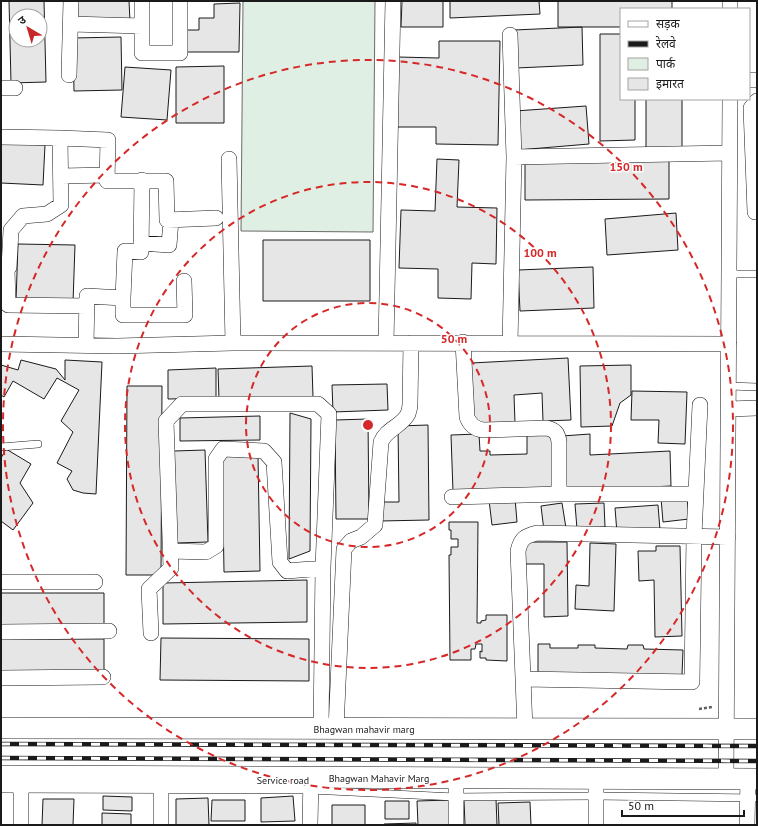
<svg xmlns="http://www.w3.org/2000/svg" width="758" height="826" font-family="'PT Sans','Noto Sans Devanagari',sans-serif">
<rect width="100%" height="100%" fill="#fff"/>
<path fill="#e0efe3" stroke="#6a6a6a" d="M243 1H375L373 232 241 231Z"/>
<path fill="#e6e6e6" stroke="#1a1a1a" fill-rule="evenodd" d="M9 1H44L46 82 11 83ZM16 16H40V40H16Z
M75 1H129L130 21 75 22Z
M402 1H443V27H401Z
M450 1H539L540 14 450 18Z
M558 1H672V9H621V27H558Z
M240 3 239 52H186V30H199V18H214V4Z
M582 27 583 65 516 68 514 30Z
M600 34H621V99H635V140L600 141Z
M121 37 122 90 74 91 73 38Z
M439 41H500L498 145 436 144V127H397L398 57 439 58Z
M224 66V123H176V67Z
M125 67 171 70 167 120 121 117Z
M646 99H682V148H646Z
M586 106 589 144 518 150 515 111Z
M1 143 45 145 43 185 1 183Z
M437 159 459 160 457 207 497 208 496 264 472 263 471 299 438 298V269L399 268 401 210 435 211Z
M669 161V199L525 200V162Z
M676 213 678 250 607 255 605 219Z
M263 240H370V301H263Z
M18 244 75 245 73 303 16 301Z
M593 267 594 308 520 311 518 270Z
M568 358 571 420 543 421 542 393 514 395 515 423 473 425 471 363Z
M21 360 56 369 65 380V360L102 362 96 494 83 493 73 490 67 479 72 471 57 463 73 432 61 421 79 390 57 378 44 399 13 381 4 397 1 395V365L18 370Z
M631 365V395L620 403 612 426 581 427 580 366Z
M312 366 313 397 219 400 218 369Z
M216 368V398L168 399V370Z
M387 384 388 410 333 412 332 385Z
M127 386H162L161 575H126Z
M632 391 687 392 685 444 658 443 659 420H631Z
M290 413 311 419 310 551 289 559Z
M260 416V440L180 441V418Z
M368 419 369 519H336L335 420Z
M428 425 429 520 380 521 379 502H399L398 426Z
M555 432 556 489 453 492 451 435 479 434 480 451H490V455L527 454V433Z
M590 434V455L670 451 671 486 565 491 562 436Z
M6 449 31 464 20 483 33 503 13 530 1 521V458Z
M205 450 208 542 176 543 174 451Z
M222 455H258L260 571 224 572Z
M687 496 689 519 663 522 661 498Z
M515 498 517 522 492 525 489 500Z
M562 503 566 528 544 531 541 506Z
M604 503 605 527 577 529 575 504Z
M658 505 660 530 617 533 615 508Z
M449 522H478L477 623H481V621L486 620V615H507V661L486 660V658H480V651L482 652V644H476L475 649H471V660H450L449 555H451V547H458V539H451V530H449Z
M522 542H567L568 616 544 617V564H522Z
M590 543 616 544 614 611 575 609 576 585 589 586Z
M656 546H680L682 636 655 637 654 580 639 581 638 551H656Z
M307 580V622L163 624V583Z
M1 593H104V628L1 627Z
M161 638 309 639V681L160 680Z
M1 639H104V671H1Z
M538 644H550V648H578V645H595V648L627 649 628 645H643L644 649 683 650 682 675 538 673Z
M103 796 132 797V811L103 810Z
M293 796 295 821 261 822V798Z
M208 798 209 825H176V799Z
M43 799H74L73 825H42Z
M496 799 497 825H465L464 800Z
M212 800H245V821H211Z
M449 800 450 825H418L417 801Z
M385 801H409V819H385Z
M530 802 531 825H499L498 803Z
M332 805H365V825H332Z
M102 813 131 814V825H102Z
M416 823V825H384V824Z"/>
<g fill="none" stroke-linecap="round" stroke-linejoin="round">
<g stroke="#1a1a1a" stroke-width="8">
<path id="service" d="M729 274H757
M729 386 757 387
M1 447 38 444
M1 789 310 790 455 797 596 796 757 798"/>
</g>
<g stroke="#1a1a1a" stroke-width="16">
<path id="minor" d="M142 1V53H180V1
M730 9V1
M70 24 142 26
M510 35 514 157 510 344
M69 75 71 1
M749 80H757
M1 88H15
M757 101 751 108 755 212H757
M1 137 60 138 61 205 47 214 23 216 11 230 9 267 1 272
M60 138 108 140 107 181H166L167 220 216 218
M514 157 729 153
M229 159 233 343
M61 176 107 175
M141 243 169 245 171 220
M7 268 8 305 87 306
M123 298V315H185L184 281
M463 342 467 417C470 425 475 429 483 430L547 428C555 430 558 433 559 442V494
M386 343 393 1
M1 344 117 346 233 343 729 344
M86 345 87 296 123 298 125 251 141 252 142 180
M729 409 757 408
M452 497 559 494H696
M170 551 206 552 216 546V459L223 449 264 451 274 462 280 562 287 571 323 568
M1 582H95
M1 632 109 631
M151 633 149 589 171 568 166 421 182 404H318L329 414 323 568 321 729
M1 678 103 677
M524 679 692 682 694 536 700 405
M336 729 344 549 351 541 361 537 375 525 381 442C386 429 402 426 408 414 409 411 410 407 410 404L411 343
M525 729 518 551C521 538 525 536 537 533L728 537
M21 776V825
M726 779 730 99
M161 825V776
M310 825 311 777
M456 825V778
M596 825V779
M747 825 748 779"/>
</g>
<g stroke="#1a1a1a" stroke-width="22">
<path id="secondary" d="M1 728 757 729
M1 776 757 779"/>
</g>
<path stroke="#5f5f5f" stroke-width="2.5" stroke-dasharray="3 2" stroke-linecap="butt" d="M699 709 712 707"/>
<use href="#service" stroke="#fff" stroke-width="7"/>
<use href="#minor" stroke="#fff" stroke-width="15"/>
<use href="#secondary" stroke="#fff" stroke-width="21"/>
<g stroke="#1a1a1a" stroke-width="4.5">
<path id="rail" d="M1 744 757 746
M1 758 757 761"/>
</g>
<use href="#rail" stroke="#fff" stroke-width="3" stroke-dasharray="9" stroke-linecap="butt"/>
</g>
<g fill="none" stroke="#d62828" stroke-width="2" stroke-dasharray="7 5">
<circle cx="368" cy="425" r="122"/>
<circle cx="368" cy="425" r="243"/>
<circle cx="368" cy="425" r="365"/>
</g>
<g text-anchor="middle" stroke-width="3" stroke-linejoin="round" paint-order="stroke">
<g font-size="10" fill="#1a1a1a" stroke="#fff">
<text x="364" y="733">Bhagwan mahavir marg</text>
<text x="379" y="782">Bhagwan Mahavir Marg</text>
<text x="283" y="784">Service road</text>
</g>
</g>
<circle cx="368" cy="425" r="6" fill="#d62828" stroke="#fff" stroke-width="2"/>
<g font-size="12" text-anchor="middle" font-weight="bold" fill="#d62828" stroke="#fff" stroke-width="3" stroke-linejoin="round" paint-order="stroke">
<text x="626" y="171">150 m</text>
<text x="540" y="257">100 m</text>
<text x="454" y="343">50 m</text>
</g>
<rect width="758" height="826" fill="none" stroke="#1a1a1a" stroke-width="4"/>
<rect x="620" y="8" width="130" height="92" fill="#ffffff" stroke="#a3a3a3"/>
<rect x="628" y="21" width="20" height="6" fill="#ffffff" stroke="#a3a3a3"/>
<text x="656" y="28" font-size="12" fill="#1a1a1a">सड़क</text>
<rect x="628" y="41" width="20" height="6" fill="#1a1a1a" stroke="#a3a3a3"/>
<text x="656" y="48" font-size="12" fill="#1a1a1a">रेलवे</text>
<rect x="628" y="58" width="20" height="12" fill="#e0efe3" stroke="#a3a3a3"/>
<text x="656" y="68" font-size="12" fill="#1a1a1a">पार्क</text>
<rect x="628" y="78" width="20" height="12" fill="#e6e6e6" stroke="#a3a3a3"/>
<text x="656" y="88" font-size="12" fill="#1a1a1a">इमारत</text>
<g transform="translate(28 28) rotate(322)"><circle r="19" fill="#ffffff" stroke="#a3a3a3"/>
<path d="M0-3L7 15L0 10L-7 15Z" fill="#c62828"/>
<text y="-6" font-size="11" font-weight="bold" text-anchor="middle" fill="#1a1a1a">उ</text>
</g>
<path d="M622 810v6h122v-6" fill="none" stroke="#1a1a1a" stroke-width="2"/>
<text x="628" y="810" font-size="12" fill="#1a1a1a" stroke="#ffffff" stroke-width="3" paint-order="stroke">50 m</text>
</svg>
